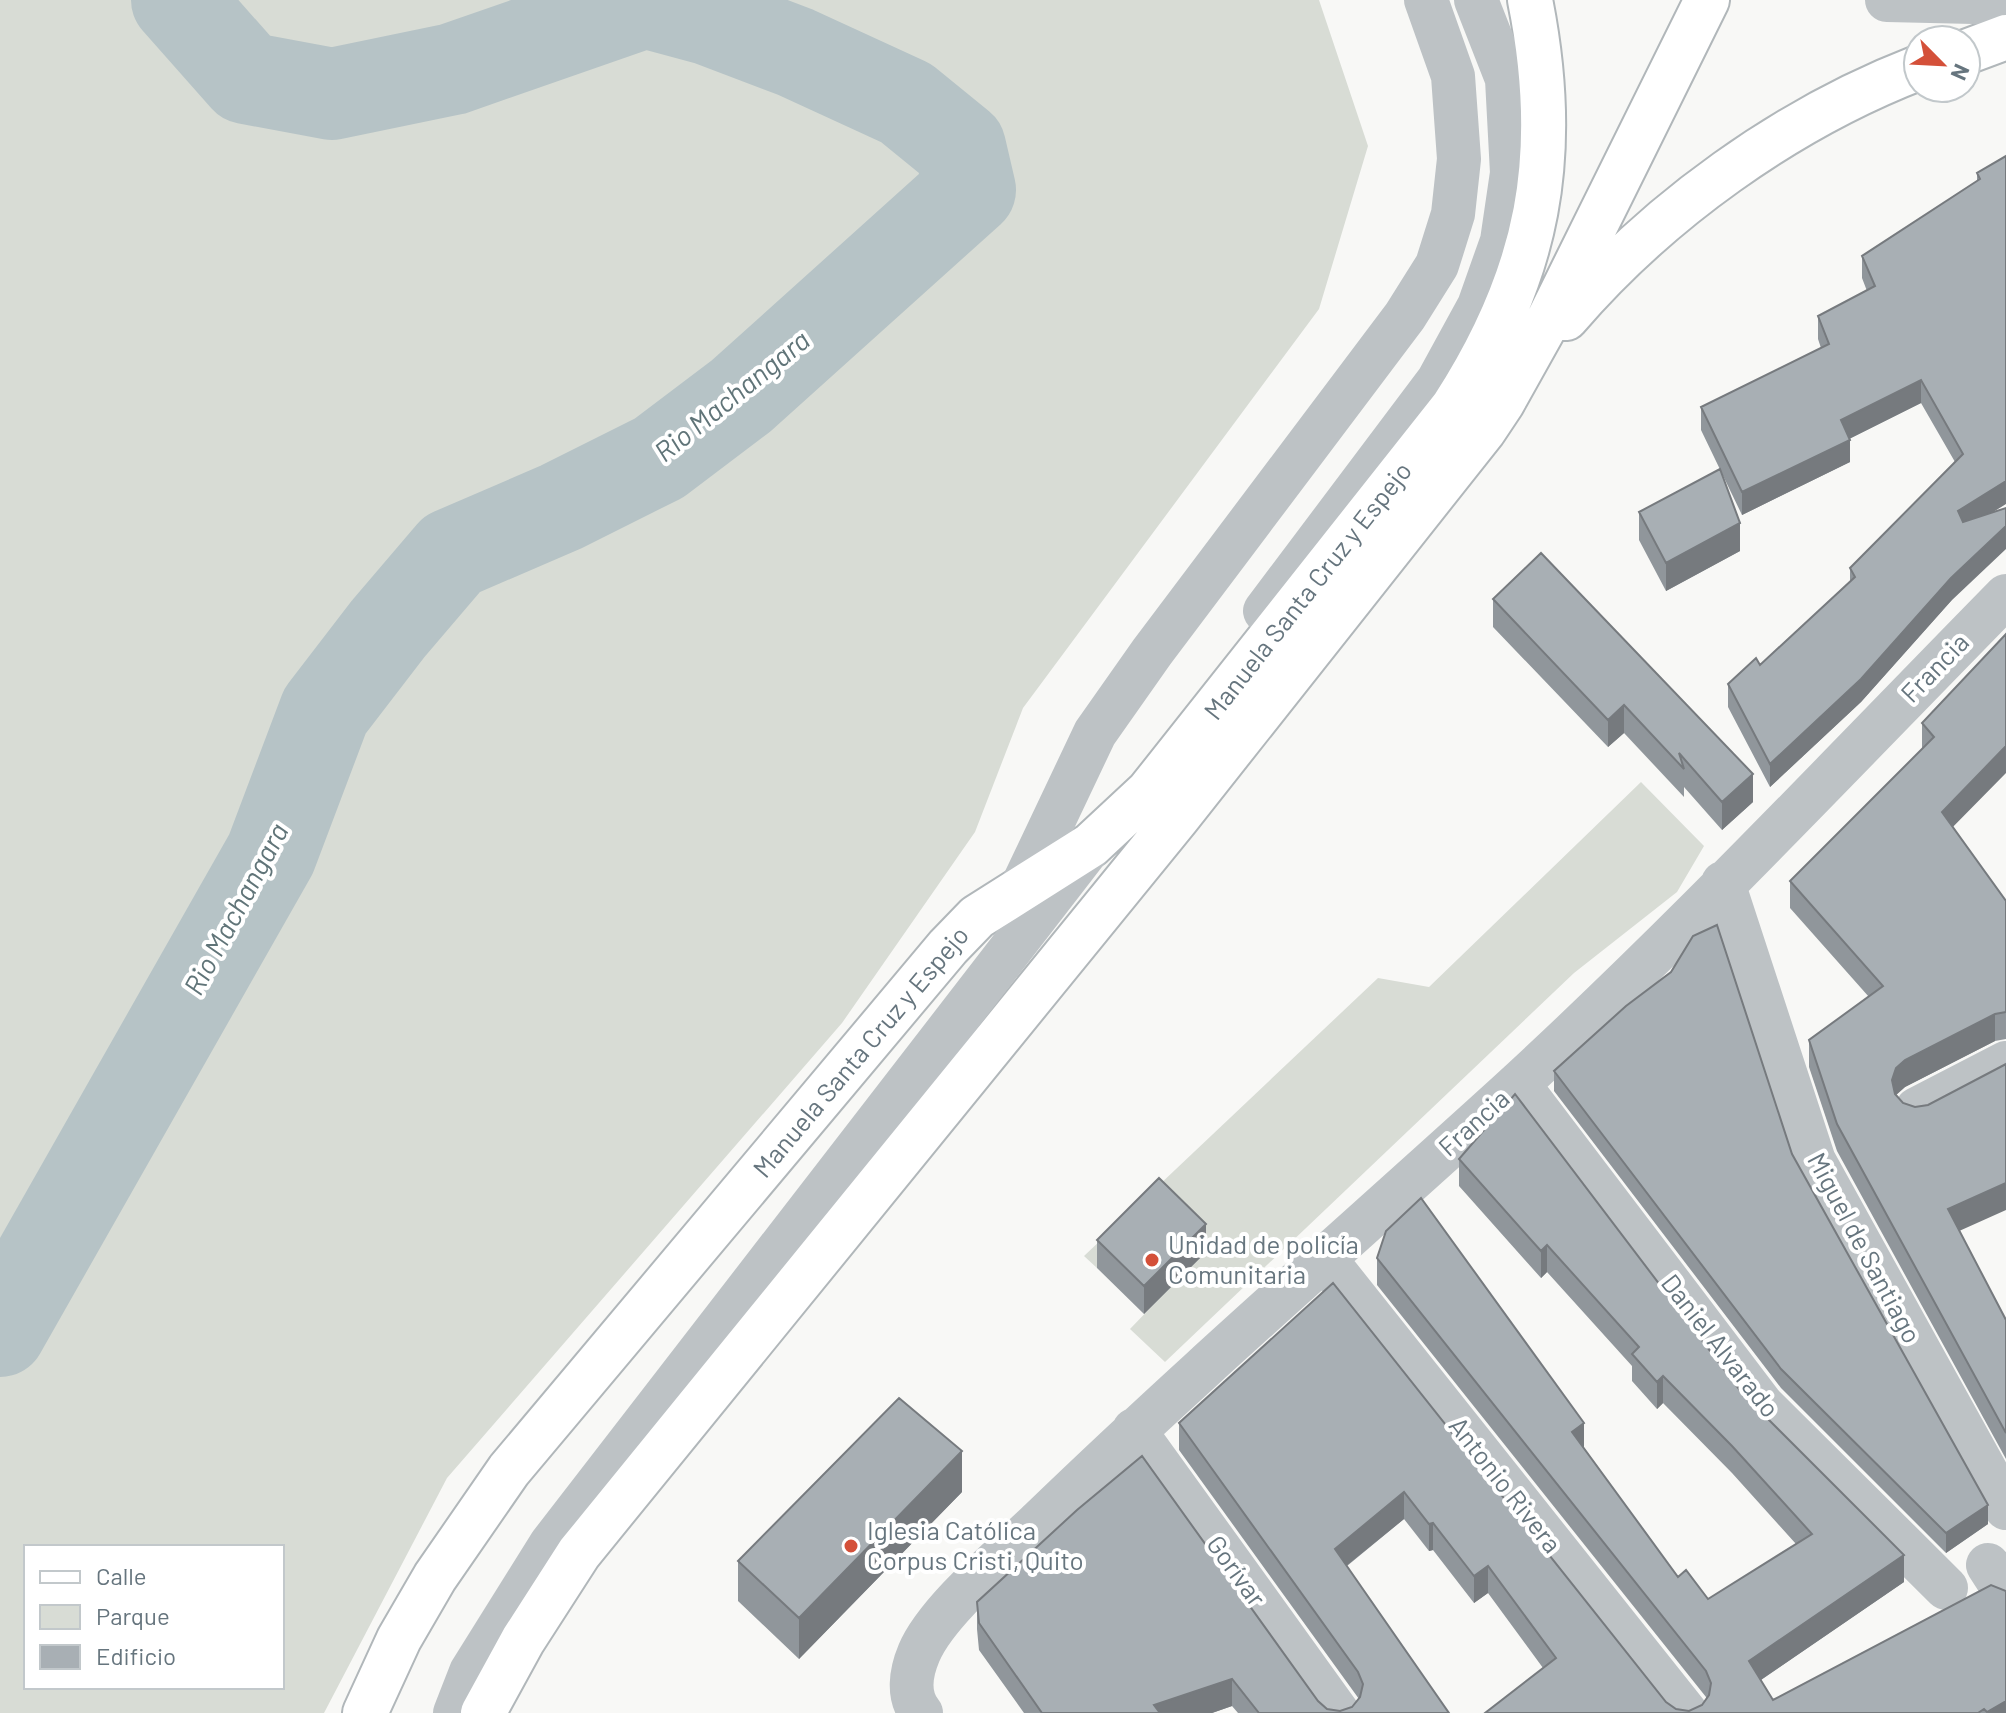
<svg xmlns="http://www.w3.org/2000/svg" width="2006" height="1713" font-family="Barlow,sans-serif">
<rect width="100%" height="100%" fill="#f8f8f6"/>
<path fill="#d8dcd5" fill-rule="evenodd" d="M0 0H1319L1368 146 1319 309 1023 708 975 832 842 1023 447 1478 324 1713H0ZM26 1547H282V1687H26Z
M1641 782 1704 846 1677 892 1574 973 1165 1362 1130 1329 1205 1251 1097 1268 1084 1256 1378 978 1429 987Z"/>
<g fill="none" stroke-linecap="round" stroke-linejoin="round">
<path stroke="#b6c3c6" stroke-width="92" d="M0 1331 271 854 325 711 388 629 452 554 561 507 659 458 741 396 970 190 960 147 906 103 795 52 708 19 645 2 453 69 332 94 246 78 177 0"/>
<g stroke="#b1b7ba" stroke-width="48">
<path id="major" d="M1966 52 2006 37
M1566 318C1658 211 1786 119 1918 68
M365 1713 399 1639 435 1577 509 1470 948 947 977 917 1091 845 1149 791 1453 407C1539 274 1561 155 1530 0
M483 1713 523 1640 579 1553 1177 818 1484 430 1502 403 1550 317 1707 0"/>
</g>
<path stroke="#bdc2c5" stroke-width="44" d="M1887 0 1974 2 2006 5
M1265 611 1438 381 1479 306 1502 241 1512 173 1507 79 1476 0
M1723 883 1814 1161 2006 1508
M1009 905 1021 889 1095 733 1152 652 1405 316 1437 265 1453 214 1459 159 1453 76 1426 0
M1518 1084 1762 1405 1946 1588
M1917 1109 2006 1063
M1324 1258 1686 1713
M1134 1430 1338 1713
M1988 1565 2006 1593
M455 1713 471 1672 551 1544 1088 849
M921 1713C907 1696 911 1672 919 1653 937 1610 1006 1554 1041 1520 1192 1374 1350 1237 1505 1096 1679 937 1841 764 2006 596"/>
<use href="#major" stroke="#fff" stroke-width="44"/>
</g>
<path fill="#90969b" d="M2006 156 1992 513 1951 601 1861 702 1770 787 1728 707V684L1760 665 1850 582V568L1955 462 1921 403 1849 439 1850 462 1742 515 1701 430V407L1821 348 1818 339V316L1867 291 1862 278V256L1977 181V173Z
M1639 512 1740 551 1666 591 1639 540Z
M1493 599 1753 802 1722 830 1684 787V797L1624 733 1608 747 1493 627Z
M2006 634 1953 827 2006 901V1039L1995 1041 1905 1087 1896 1095 1959 1231 2006 1320V1459L1837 1151 1809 1067V1040L1869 997 1790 908V881L1922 749V723Z
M1554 1071 1792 1154 1988 1524 1946 1553 1781 1388 1554 1091Z
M1459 1159 1742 1393 1904 1582 1761 1680 1773 1700 1991 1585 2006 1713H1485L1543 1668 1488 1593 1474 1603 1433 1550 1429 1551 1404 1519 1347 1566 1449 1713H1238L1232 1706 1212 1713H1024L979 1650 977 1629V1602L1318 1701 1327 1709 1340 1711 1352 1707 1359 1699 1179 1450V1423L1333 1283 1666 1702 1676 1709 1689 1711 1702 1705 1706 1699V1697L1377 1285V1258L1584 1448 1678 1577 1708 1599 1796 1544 1732 1473 1663 1403 1657 1409 1632 1381V1366L1547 1272 1541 1278 1459 1186Z
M1097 1240 1206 1252 1144 1314 1097 1268Z
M962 1492 799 1659 738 1601V1561Z"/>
<path fill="#767a7e" d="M1921 380V403L1841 443V420Z
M1850 440V462L1742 515V492Z
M2006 481V504L1958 534V511Z
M1740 523V551L1666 591V563Z
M2006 526V549L1951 601 1861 702 1770 787V764L1951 578Z
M1624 705V733L1608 747V720Z
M2006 746V773L1942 838V812Z
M1753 774V802L1722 830V802Z
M1995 1014V1041L1905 1087 1896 1095 1892 1107V1080L1896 1068 1905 1060Z
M2006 1183V1210L1948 1236V1209Z
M1206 1224V1252L1144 1314V1286Z
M1547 1245V1272L1541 1278V1251Z
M1663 1376V1403L1657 1409V1382Z
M1584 1423V1450L1572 1432Z
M962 1451V1492L799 1659V1618Z
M1404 1492V1519L1335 1575V1549Z
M1988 1505V1524L1946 1553V1533Z
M1433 1523V1550L1429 1551V1524Z
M1904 1555V1582L1749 1688V1661Z
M1488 1566V1593L1474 1603V1576Z
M1232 1679V1706L1212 1713H1154V1705Z
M2006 1701V1713H1987Z"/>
<path fill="#a8afb4" stroke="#767a7e" stroke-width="2" d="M2006 156V481L1958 511 1963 522 2006 508V526L1951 578 1861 679 1770 764 1728 684 1756 658 1760 665 1855 577 1850 568 1963 454 1921 380 1841 420 1850 440 1742 492 1701 407 1829 344 1818 316 1875 286 1862 256 1980 179 1977 173Z
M1720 469 1740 523 1666 563 1639 512Z
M1541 553 1753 774 1722 802 1679 753 1684 769 1624 705 1608 720 1493 599Z
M2006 634V746L1942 812 2006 901V1012L1995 1014 1905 1060 1896 1068 1892 1080 1895 1094 1903 1103 1915 1107 1928 1105 2006 1064V1183L1948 1209 2006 1320V1433L1837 1124 1809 1040 1883 986 1790 881 1934 737 1922 723Z
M1717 925 1792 1154 1988 1505 1946 1533 1781 1369 1554 1071 1626 1006 1671 972 1693 936Z
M1515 1094 1742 1393 1904 1555 1749 1661 1773 1700 1991 1585 2006 1591V1701L1987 1712 1984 1709 1978 1713H1485L1556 1658 1488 1566 1474 1576 1433 1523 1429 1524 1404 1492 1335 1549 1449 1713H1259L1232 1679 1154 1705 1160 1713H1042L979 1623 977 1602 1077 1510 1142 1456 1318 1701 1327 1709 1340 1711 1352 1707 1360 1697 1363 1684 1358 1672 1179 1423 1333 1283 1666 1702 1676 1709 1689 1711 1702 1705 1709 1695 1711 1683 1706 1671 1377 1258 1386 1231 1421 1198 1584 1423 1572 1432 1678 1577 1686 1570 1708 1599 1812 1534 1732 1446 1663 1376 1657 1382 1632 1354 1639 1347 1547 1245 1541 1251 1459 1159Z
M1159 1178 1206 1224 1144 1286 1097 1240Z
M899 1398 962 1451 799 1618 738 1561Z"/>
<g fill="#d45039" stroke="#fff" stroke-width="3">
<circle cx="1152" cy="1260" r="8"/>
<circle cx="851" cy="1546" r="8"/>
</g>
<g text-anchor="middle" stroke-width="8" stroke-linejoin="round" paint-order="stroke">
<g font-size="26" fill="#66757e" stroke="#fff">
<text transform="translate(1308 591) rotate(-52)" y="9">Manuela Santa Cruz y Espejo</text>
<text transform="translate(1935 668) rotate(-46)" y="9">Francia</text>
<text transform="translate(861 1052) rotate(-50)" y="9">Manuela Santa Cruz y Espejo</text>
<text transform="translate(1474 1123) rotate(-42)" y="9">Francia</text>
<text transform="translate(1864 1248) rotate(62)" y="9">Miguel de Santiago</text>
<text transform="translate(1720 1346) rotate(52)" y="9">Daniel Alvarado</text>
<text transform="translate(1505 1485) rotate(52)" y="9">Antonio Rivera</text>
<text transform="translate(1236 1571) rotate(54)" y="9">Gorívar</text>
</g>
<g font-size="26" fill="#66757e" stroke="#fff" text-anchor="start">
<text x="1168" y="1254">Unidad de policía<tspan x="1168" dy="30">Comunitaria</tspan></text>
<text x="867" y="1540">Iglesia Católica<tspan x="867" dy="30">Corpus Cristi, Quito</tspan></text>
</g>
<g font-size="28" font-style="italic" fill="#607478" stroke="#fff">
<text transform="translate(732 396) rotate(-39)" y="10">Rio Machangara</text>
<text transform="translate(236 909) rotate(-62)" y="10">Rio Machangara</text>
</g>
</g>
<rect x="24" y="1545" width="260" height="144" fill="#ffffff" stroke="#c2c8cb" stroke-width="2"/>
<rect x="40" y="1571" width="40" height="12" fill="#ffffff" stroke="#c2c8cb" stroke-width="2"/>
<text x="96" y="1585" font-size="24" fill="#66757e">Calle</text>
<rect x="40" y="1605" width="40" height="24" fill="#d8dcd5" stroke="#c2c8cb" stroke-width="2"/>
<text x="96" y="1625" font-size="24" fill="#66757e">Parque</text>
<rect x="40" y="1645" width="40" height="24" fill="#a8afb4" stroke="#c2c8cb" stroke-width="2"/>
<text x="96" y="1665" font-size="24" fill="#66757e">Edificio</text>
<g transform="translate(1942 64) rotate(114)"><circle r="38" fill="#ffffff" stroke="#c2c8cb" stroke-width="2"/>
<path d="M0-6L14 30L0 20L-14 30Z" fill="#d45039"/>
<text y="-12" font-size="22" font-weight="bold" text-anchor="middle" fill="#66757e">N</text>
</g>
</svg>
